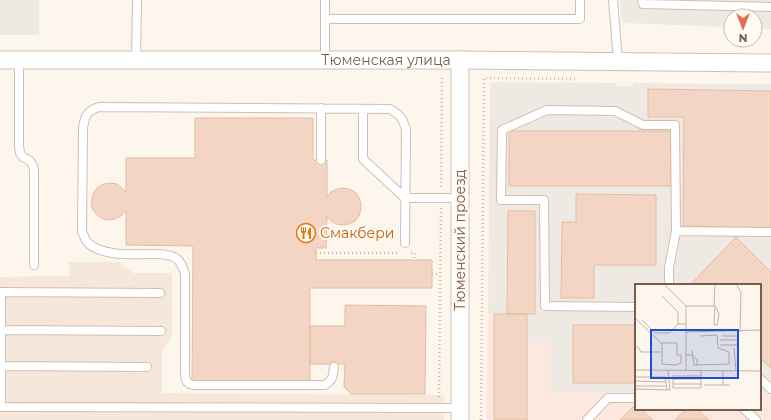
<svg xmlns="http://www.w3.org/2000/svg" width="771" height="420" font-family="Montserrat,sans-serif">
<rect width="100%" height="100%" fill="#fdf6ec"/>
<path fill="#f5e8da" d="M69 262H120L133 273H172V336L162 352V393L444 395V420H0V277L69 276Z"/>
<path fill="#fde8e0" d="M488 314H527L551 343V391L636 392V409H760V388L771 399V420H486Z"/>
<path fill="#efe9e4" d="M0 0H39V35H0Z
M620 0H771V29L755 28V16H731V27L622 23Z
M490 82 617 83V86H633V83L771 84V399L760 388V285H636V392H551V343H527V314H488Z"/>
<path fill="#f3d5c3" stroke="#e6bba3" d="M648 89 771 91V228L683 226 684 117H648Z
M195 118H313V160H327V197L331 192 337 189 343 188 349 189 355 192 359 197 361 204V210L359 216 355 221 349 224 343 225 336 224 331 221 327 216 326 248H316V260H432V288H310V383L192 382 193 246 126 245V211L121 216 115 219 109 220 103 219 97 215 93 210 91 204 92 198 94 192 98 187 104 184 111 183 117 184 122 188 126 192V158H195Z
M509 131H671V186H509Z
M576 194 656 195V265H594V298H561L562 222H576Z
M508 211H535V314H507Z
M736 237 771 272V368L760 358V285H690Z
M345 305 426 306 425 394H351L344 387 345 364H310V326H345Z
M494 314H527V420H494Z
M573 325H636V383H573Z
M636 404V409H641L653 420H620Z
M686 409H697L709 420H675Z"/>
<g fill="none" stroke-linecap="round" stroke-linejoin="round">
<g stroke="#d1beb0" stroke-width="10">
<path id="lane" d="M325 0V60
M613 0 618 61
M642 0 643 4 771 7
M325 19H580V0
M19 60V146L20 153 23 157 30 161 33 166 34 170V265
M136 60 137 0
M321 108V160
M363 109V159L405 198H460
M676 231 771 232
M636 307 545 306 544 200H501L502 130 547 110 615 111 643 125H675L676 231 669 268V285
M1 330 161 331
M1 366 147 367
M334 367C333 376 333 380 325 385H194C187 384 186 381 185 375V274C183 268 181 260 174 257 168 254 160 254 153 254 133 254 103 257 88 243 85 240 84 235 82 232L83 128C85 115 87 111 99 107L390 109C400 115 403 118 406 130L405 243
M760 379 771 389
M0 407 460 408
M1 407V292L160 293
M744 409 756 420
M587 420 608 398H636"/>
</g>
<g stroke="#d1beb0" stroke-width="19">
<g id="street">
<path id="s1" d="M0 60H460L771 63"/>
<path d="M460 420V60"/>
</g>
</g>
<path stroke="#d9b8a5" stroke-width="2.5" stroke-dasharray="1 3" stroke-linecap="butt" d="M441 187 442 77
M316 253H400
M411 253H415L414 260
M432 274H440
M439 397 441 208
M481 420 484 78 576 79"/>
<use href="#lane" stroke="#fff" stroke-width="8"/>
<use href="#street" stroke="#fff" stroke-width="17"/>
</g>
<defs>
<g id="restaurant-ring" transform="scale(1)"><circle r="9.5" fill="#fffaf3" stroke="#e8710a" stroke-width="1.5"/><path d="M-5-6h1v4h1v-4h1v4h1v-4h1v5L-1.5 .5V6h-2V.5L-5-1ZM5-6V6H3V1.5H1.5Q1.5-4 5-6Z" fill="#e8710a"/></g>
</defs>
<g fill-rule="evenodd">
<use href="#restaurant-ring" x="306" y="233"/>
</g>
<g text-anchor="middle" stroke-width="4" stroke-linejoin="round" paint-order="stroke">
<g font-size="14" fill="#7a5c4d" stroke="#fffaf3">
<text dy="5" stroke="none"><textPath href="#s1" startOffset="386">Тюменская улица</textPath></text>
<text transform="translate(460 240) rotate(-90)" y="5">Тюменский проезд</text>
</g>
<g font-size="14" fill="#c56008" stroke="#fffaf3" text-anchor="start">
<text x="320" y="238">Смакбери</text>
</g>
</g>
<g transform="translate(635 284)">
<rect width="126" height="126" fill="#fdf6ec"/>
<path fill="none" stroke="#c5b3a7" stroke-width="1" d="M29 0 51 22V87M101 0 106 8 105 48M27 12 43 28V40H51M80 21 79 41H82L84 30 81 23M51 22H79L80 0M0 34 26 59H42V71H46V79L41 81 27 80V59M7 36 20 49H34L43 40M51 48 126 46M87 52H103M85 56H103M85 61H103V48M2 62 6 68H27M99 64 101 87M57 66 59 81 94 80V68L83 64 82 51 65 52M51 71H57L62 76V81M0 86 126 87M66 87V100H38V95H66M0 93H30L32 106M38 95V92H66M0 97 31 98M38 100V104H66V100M69 101H95M88 101V87M0 102H32M0 105 35 106 33 87"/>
<path fill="#1d4ed8" fill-opacity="0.15" stroke="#1d4ed8" stroke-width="2" d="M16 46H103V94H16Z"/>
<rect width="126" height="126" fill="none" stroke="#7a5c4d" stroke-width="2"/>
</g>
<g transform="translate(743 28) rotate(180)"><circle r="19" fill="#fffaf3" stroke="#cabbb1"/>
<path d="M0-3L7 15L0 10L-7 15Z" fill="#e76f51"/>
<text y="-6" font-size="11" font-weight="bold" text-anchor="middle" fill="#7a5c4d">N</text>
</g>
</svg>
